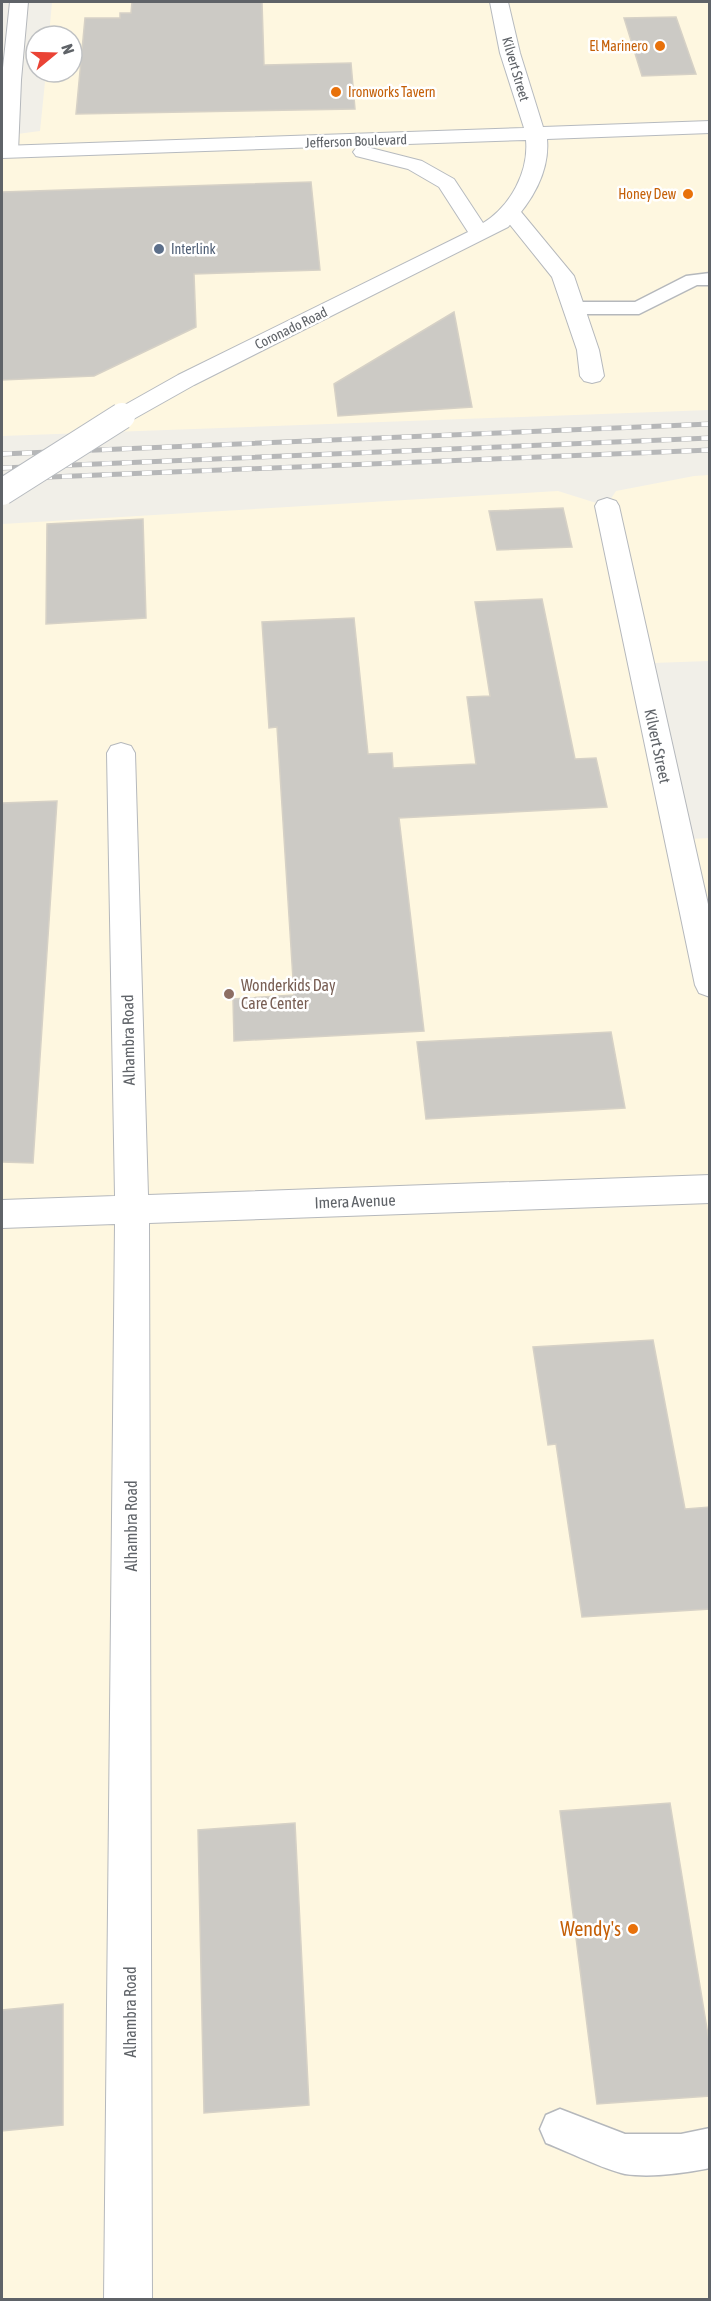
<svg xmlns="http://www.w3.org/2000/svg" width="711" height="2301" font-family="'Asap Condensed',sans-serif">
<rect width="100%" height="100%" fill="#f1efe8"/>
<path fill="#fef7e0" d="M52 2H709V410L2 436V136L40 131 46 72H72V36H49Z
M709 475V661L653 663 689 839 710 838 709 2299 2 2300V524L558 491 606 506 616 491 694 476Z"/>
<path fill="#cccac5" stroke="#d6d1c6" stroke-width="1.5" d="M132 2H262L264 65 351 63 355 109 76 114 85 18H120V13H131Z
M676 17 696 74 642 76 624 18Z
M311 182 320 270 194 274 196 327 94 376 2 380V192Z
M454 312 472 407 338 416 334 384Z
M563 508 572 547 497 550 489 511Z
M143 519 146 618 46 624 47 524Z
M542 599 575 759 596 758 607 807 399 818 424 1031 234 1041 233 999 294 995 277 727 269 728 262 622 354 618 368 754 392 753 393 768 476 764 467 697 490 696 475 602Z
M57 801 33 1163 2 1162V803Z
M611 1032 625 1108 426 1119 417 1042Z
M653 1340 685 1509 710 1507V1609L582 1617 556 1444 548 1445 533 1347Z
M670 1803 710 2047V2096L597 2104 560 1811Z
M295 1823 309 2105 204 2113 198 1830Z
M63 2004V2125L2 2131V2010Z"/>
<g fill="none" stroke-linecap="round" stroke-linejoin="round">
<g stroke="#b5b8bc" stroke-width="3">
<path id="lane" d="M710 273V285H697L639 314H575L568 312 565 308 568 304 575 302H635L686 276Z
M560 2109 625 2134H681L710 2128V2168C685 2173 651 2178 625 2174 605 2170 567 2151 546 2143L540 2129 546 2115Z"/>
</g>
<g stroke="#b5b8bc" stroke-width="2">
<path id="street" d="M10 2H28L21 80 18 152 15 156 2 157V77Z
M510 205 517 207 574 276 599 350 604 376 600 381 592 383 584 381 580 376 577 350 552 277 499 211 503 207Z
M607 498 616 501 619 506 710 913V997L699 993 695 985 595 506 598 501Z
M121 743 131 746 135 753 148 1195 710 1175V1203L149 1223 152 2300H104L115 1224 2 1228V1200L115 1196 107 753 111 746Z"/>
</g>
<g stroke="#b6babf" stroke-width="2">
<path id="secondary" d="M490 2H508L520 53 543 127 710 121V133L547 139C550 172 531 203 508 227L194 385 130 421 122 423 114 421 110 416 114 411 178 375 468 232 439 187 408 169 356 156 353 152 356 148 363 146 422 161 454 179 483 223C511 206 529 171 526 140L2 158V146L524 128 500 53Z"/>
</g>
<use href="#lane" fill="#fff" fill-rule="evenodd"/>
<use href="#street" fill="#fff" fill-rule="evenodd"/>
<use href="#secondary" fill="#fff" fill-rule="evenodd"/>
<g stroke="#b6b7b8" stroke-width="5">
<path id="rail" d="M2 454 710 424
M2 468 710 438
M2 479 710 450"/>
</g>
<use href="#rail" stroke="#fff" stroke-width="4" stroke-dasharray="10" stroke-linecap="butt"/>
<g stroke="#b6babf" stroke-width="28" stroke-linecap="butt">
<path id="secondary-bridge" d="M2 492 122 416"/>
</g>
<use href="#secondary-bridge" stroke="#fff" stroke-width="26"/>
</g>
<g fill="#e8710a" stroke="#fff" stroke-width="2">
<circle cx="660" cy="46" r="6"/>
<circle cx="336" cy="92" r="6"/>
<circle cx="688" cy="194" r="6"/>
<circle cx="633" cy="1929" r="6"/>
</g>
<circle fill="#5c6f8a" stroke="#fff" stroke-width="2" cx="159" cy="249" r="6"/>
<circle fill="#8d6e63" stroke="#fff" stroke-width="2" cx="229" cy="994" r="6"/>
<g text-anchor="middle" stroke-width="5" stroke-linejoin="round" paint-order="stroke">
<g font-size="14" fill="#c56008" stroke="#fff" text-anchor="end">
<text x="648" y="51">El Marinero</text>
<text x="348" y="97" text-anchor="start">Ironworks Tavern</text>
<text x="676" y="199">Honey Dew</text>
</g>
<g font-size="14" fill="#5f6368" stroke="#fff">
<text transform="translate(516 69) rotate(74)" y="5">Kilvert Street</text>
<text transform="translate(356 141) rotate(-2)" y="5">Jefferson Boulevard</text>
<text transform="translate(291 328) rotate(-26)" y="5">Coronado Road</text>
</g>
<g font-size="14" fill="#4e5e75" stroke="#fff" text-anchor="start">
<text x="171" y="254">Interlink</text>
</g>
<g font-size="16" fill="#5f6368" stroke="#fff">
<text transform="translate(658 746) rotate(78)" y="6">Kilvert Street</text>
<text transform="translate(128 1040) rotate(-91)" y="6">Alhambra Road</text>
<text transform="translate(355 1201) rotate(-2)" y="6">Imera Avenue</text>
<text transform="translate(131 1526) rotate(-90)" y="6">Alhambra Road</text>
<text transform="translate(130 2012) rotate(-90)" y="6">Alhambra Road</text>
</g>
<g font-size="16" fill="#785e54" stroke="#fff" text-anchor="start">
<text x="241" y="991">Wonderkids Day<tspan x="241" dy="18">Care Center</tspan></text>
</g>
<g font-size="20" fill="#c56008" stroke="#fff" text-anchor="end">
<text x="621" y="1936">Wendy's</text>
</g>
</g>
<rect width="711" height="2301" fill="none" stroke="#5f6368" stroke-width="6"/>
<g transform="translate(54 54) rotate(71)"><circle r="28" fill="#ffffff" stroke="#bfc1c3" stroke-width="1.5"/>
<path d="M0-4.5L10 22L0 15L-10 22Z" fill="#ea4335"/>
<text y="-9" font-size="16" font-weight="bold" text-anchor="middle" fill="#5f6368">N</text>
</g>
</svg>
